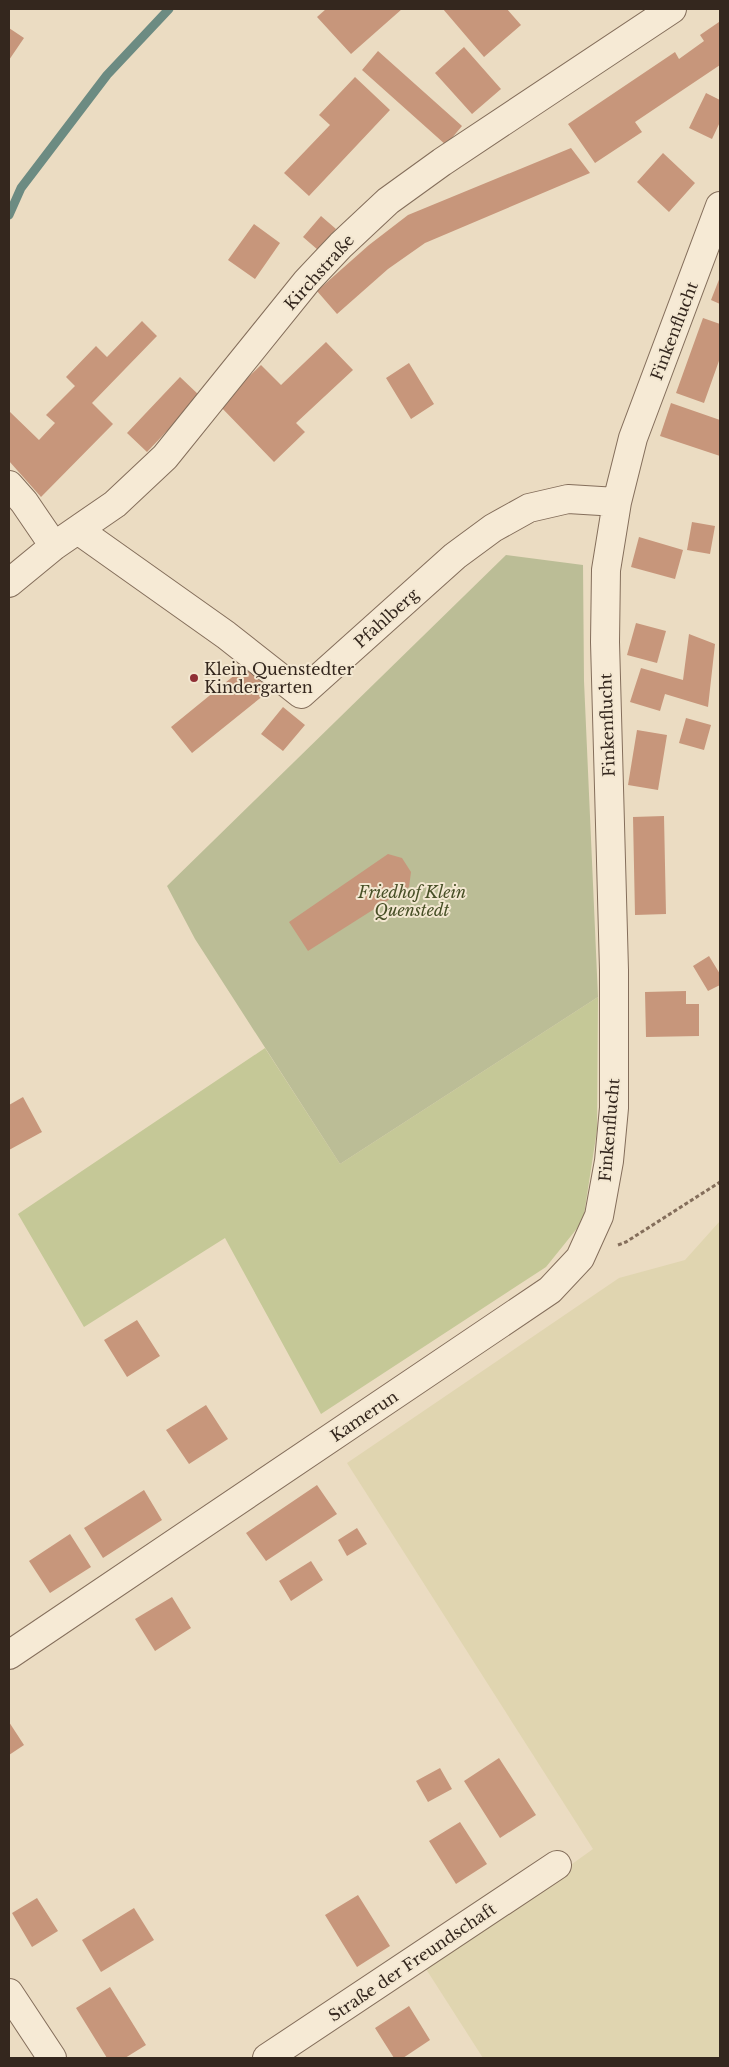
<svg xmlns="http://www.w3.org/2000/svg" width="729" height="2067" font-family="'Libre Baskerville',serif">
<rect width="100%" height="100%" fill="#ebdcc2"/>
<path fill="#e0d5b0" d="M720 1221V2058H483L426 1969 593 1849 347 1463 619 1278 685 1260Z"/>
<path fill="#c5c897" d="M598 997 597 1130 583 1221 546 1267 321 1414 225 1238 84 1327 18 1214 265 1048 340 1164Z"/>
<path fill="#bbbd96" d="M506 555 583 565 584 681 598 997 340 1164 195 939 167 886Z"/>
<g fill="none" stroke-linecap="round" stroke-linejoin="round">
<path stroke="#6c8b82" stroke-width="9" d="M9 215 21 188 107 75 169 9"/>
</g>
<path fill="#c7967b" d="M326 9H402L351 54 317 17Z
M443 9H507L521 25 484 57Z
M719 22 720 24V65L635 122 642 132 595 163 568 124 675 52 679 59 704 41 700 35Z
M9 28 24 38 9 60Z
M464 47 501 89 472 114 435 73Z
M378 51 462 126 446 145 362 70Z
M355 77 390 110 309 196 284 173 330 125 319 115Z
M706 93 720 100V122L712 139 689 128Z
M571 148 590 173 425 243 388 269 337 314 317 291 369 245 408 215Z
M663 153 695 183 669 212 637 182Z
M321 216 336 229 318 250 303 237Z
M254 224 280 243 255 279 228 260Z
M720 277V304L711 300Z
M703 318 720 324V358L704 403 676 393Z
M142 321 157 336 92 403 113 424 41 497 9 461V411L39 440 55 423 46 415 75 386 66 377 96 346 107 357Z
M326 342 353 370 296 423 305 432 274 462 219 405 261 365 281 385Z
M409 363 434 404 411 419 386 378Z
M180 377 200 396 147 452 127 433Z
M671 403 720 420V456L660 436Z
M692 522 715 526 710 554 687 550Z
M639 537 683 550 675 579 631 567Z
M636 623 666 631 657 663 627 655Z
M689 634 715 644 708 707 665 694 660 711 630 702 641 668 683 680Z
M247 665 269 691 192 753 171 727Z
M283 707 305 725 283 751 261 734Z
M686 718 711 725 704 750 679 743Z
M637 730 667 735 658 790 628 785Z
M664 816 666 914 635 915 633 817Z
M388 854 402 858 411 872 409 887 308 951 289 922Z
M709 956 720 974V985L708 991 693 966Z
M686 991V1004H699V1036L646 1037 645 992Z
M23 1097 42 1132 9 1150V1105Z
M137 1320 160 1356 127 1377 104 1340Z
M206 1405 228 1439 189 1464 166 1430Z
M317 1485 337 1514 266 1561 246 1533Z
M144 1490 162 1520 103 1558 84 1528Z
M357 1528 367 1544 347 1556 338 1540Z
M70 1534 91 1567 50 1593 29 1561Z
M311 1561 323 1580 291 1601 279 1581Z
M172 1597 191 1628 155 1651 135 1619Z
M9 1722 24 1745 9 1755Z
M499 1758 536 1815 500 1838 464 1781Z
M440 1768 452 1789 428 1802 416 1781Z
M460 1822 487 1864 456 1884 429 1841Z
M358 1895 390 1946 357 1967 325 1915Z
M37 1898 58 1931 32 1947 12 1913Z
M134 1908 154 1940 101 1972 82 1940Z
M110 1987 146 2045 125 2058H107L76 2008Z
M409 2006 430 2040 403 2058H394L375 2028Z"/>
<g fill="none" stroke-linecap="round" stroke-linejoin="round">
<g stroke="#846e5b" stroke-width="30">
<path id="minor" d="M9 485 24 502 54 546
M78 530 226 635 301 694 455 556 493 528 529 508 568 499 617 502
M9 583 54 546 115 504 165 457 307 281 341 245 388 201 442 162 672 9
M9 1655 550 1290 580 1258 599 1216 609 1161 614 1108V970L605 642 606 570 617 502 633 438 720 206
M9 1993 52 2058
M267 2058 557 1865"/>
</g>
<path stroke="#846e5b" stroke-width="3" stroke-dasharray="4 2.5" stroke-linecap="butt" d="M618 1245 626 1242 720 1182"/>
<use href="#minor" stroke="#f6ead5" stroke-width="28"/>
</g>
<circle fill="#8f2f35" stroke="#f3e7d1" stroke-width="2" cx="194" cy="678" r="5"/>
<g text-anchor="middle" stroke-width="4" stroke-linejoin="round" paint-order="stroke">
<g font-size="16" fill="#34271e" stroke="#f3e7d1">
<text transform="translate(319 272) rotate(-48)" y="6">Kirchstraße</text>
<text transform="translate(674 331) rotate(-69)" y="6">Finkenflucht</text>
<text transform="translate(386 618) rotate(-42)" y="6">Pfahlberg</text>
<text transform="translate(607 725) rotate(-92)" y="6">Finkenflucht</text>
<text transform="translate(609 1130) rotate(-85)" y="6">Finkenflucht</text>
<text transform="translate(364 1416) rotate(-34)" y="6">Kamerun</text>
<text transform="translate(412 1962) rotate(-34)" y="6">Straße der Freundschaft</text>
</g>
<g font-size="16" fill="#34271e" stroke="#f3e7d1" text-anchor="start">
<text x="204" y="675">Klein Quenstedter<tspan x="204" dy="18">Kindergarten</tspan></text>
</g>
<g font-size="16" font-style="italic" fill="#474f26" stroke="#f3e7d1">
<text x="412" y="898">Friedhof Klein<tspan x="412" dy="18">Quenstedt</tspan></text>
</g>
</g>
<rect width="729" height="2067" fill="none" stroke="#34271e" stroke-width="20"/>
</svg>
